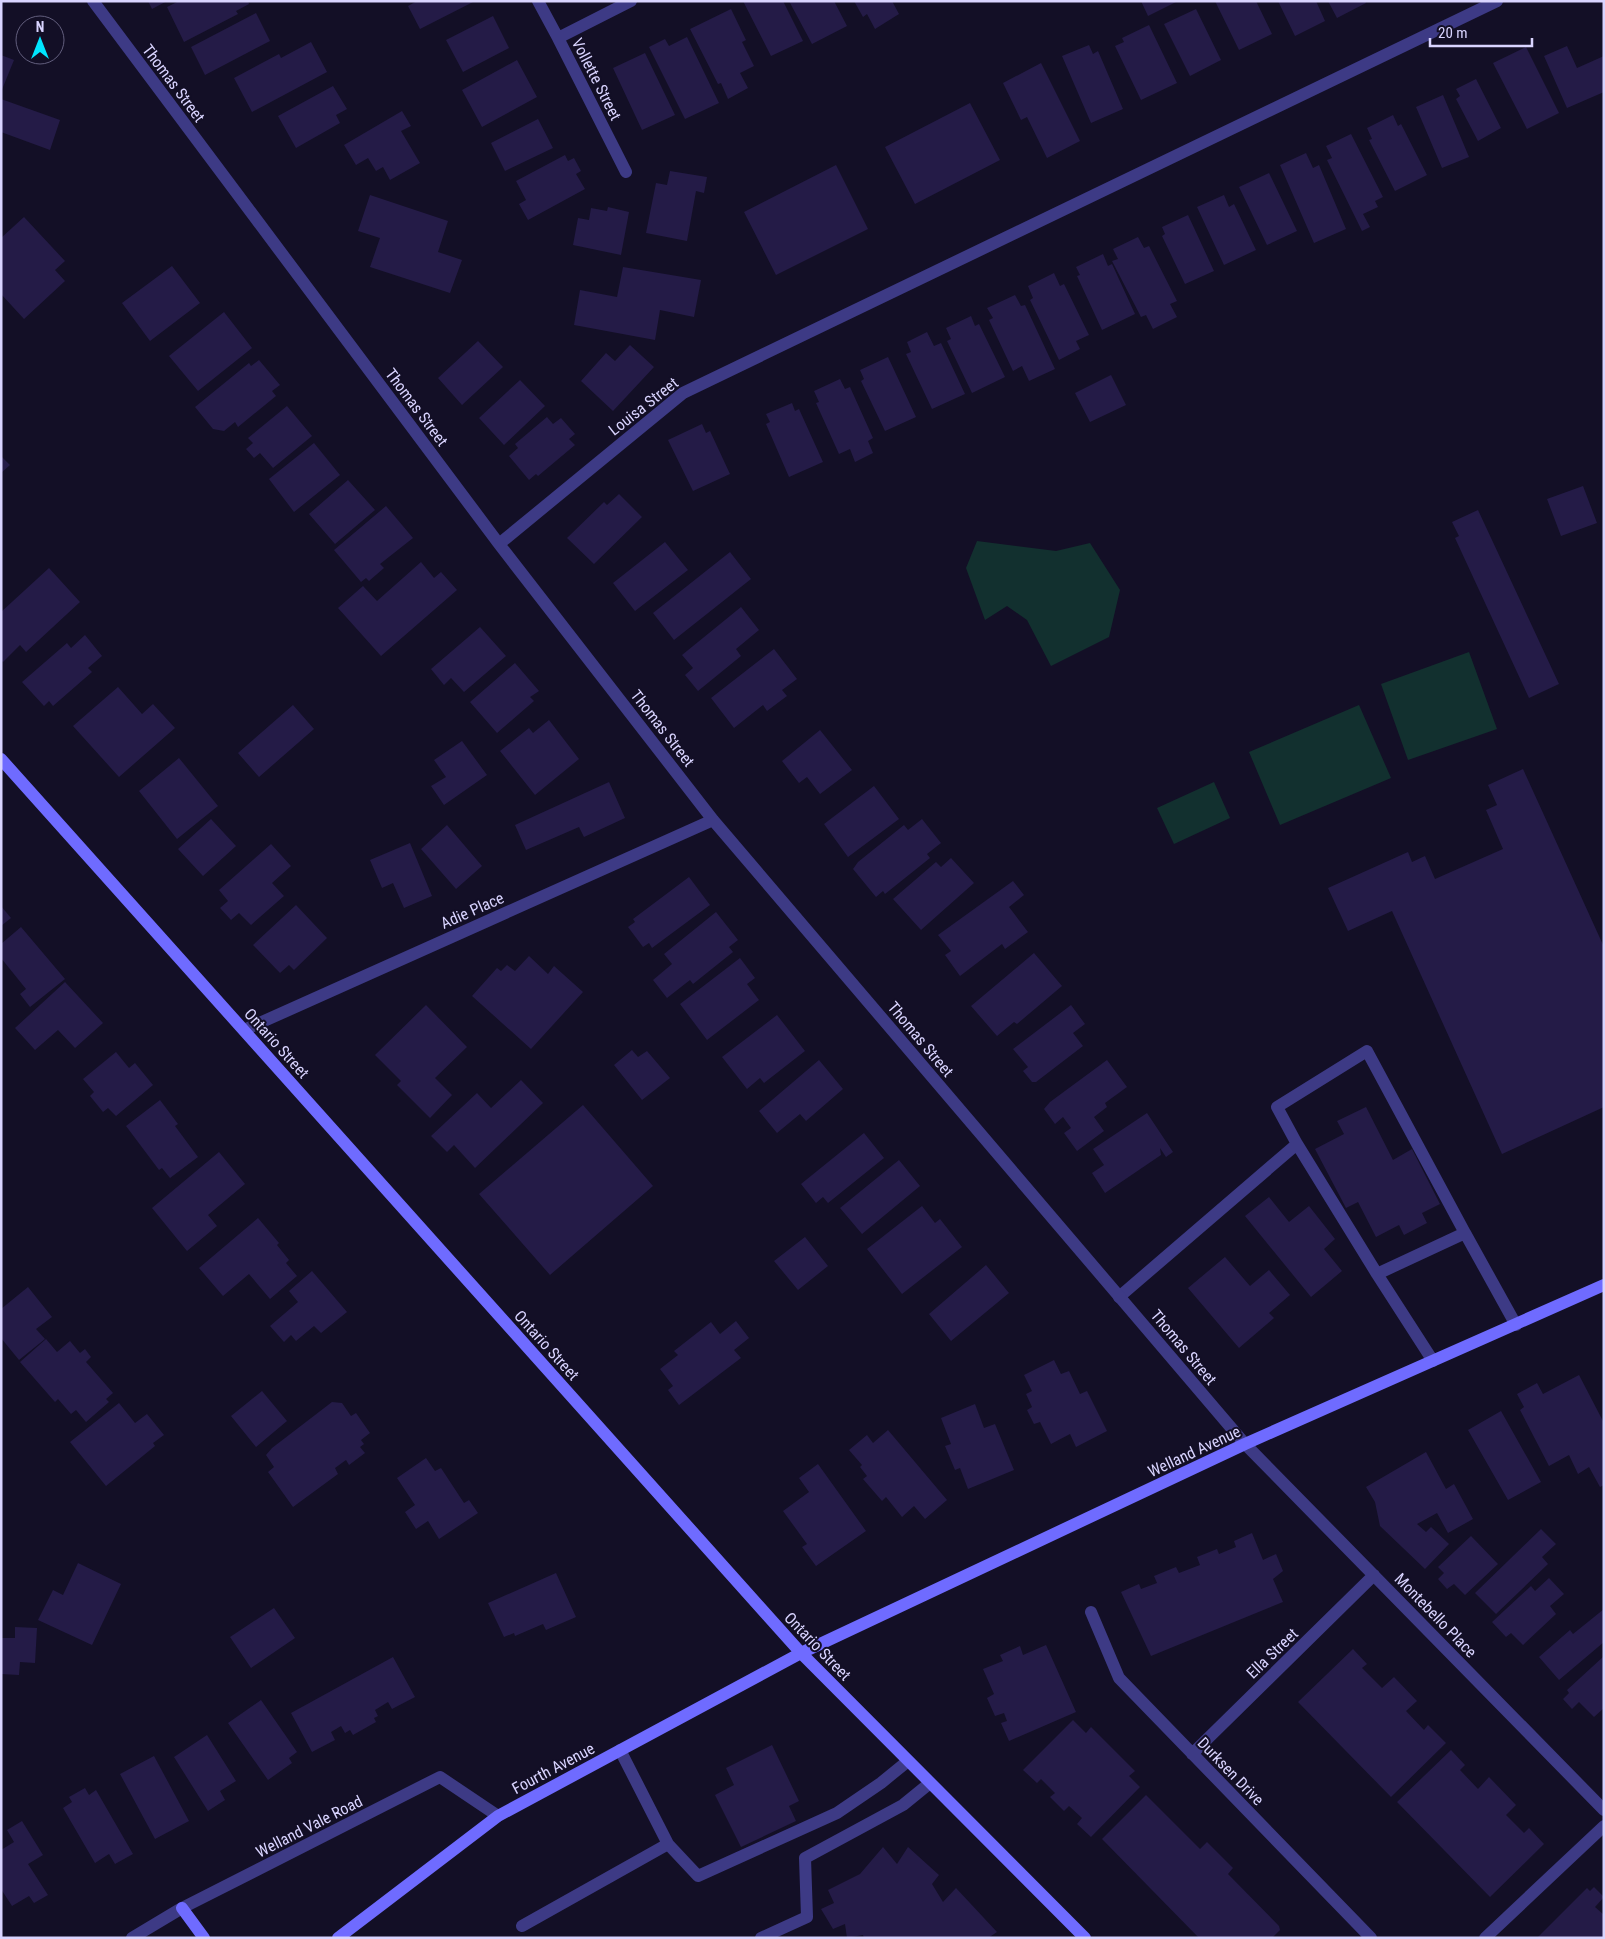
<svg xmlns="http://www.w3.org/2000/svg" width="1605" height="1939" font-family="'Roboto Condensed',sans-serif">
<rect width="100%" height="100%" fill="#130f26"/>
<path fill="#12302f" d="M977 541 1056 551 1090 543 1120 590 1109 637 1051 666 1027 620 1007 606 985 620 966 568Z
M1469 652 1497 729 1408 760 1381 684Z
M1359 705 1391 778 1280 825 1249 752Z
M1214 782 1230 818 1174 844 1157 808Z"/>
<path fill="#241b47" d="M148 1H167L152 9Z
M179 1H248L249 4 236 11 238 14 184 42 167 7Z
M417 1H475L420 29 408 6Z
M743 1H783L803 41 771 56Z
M789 1H834L847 26 812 44Z
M854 1H892L899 14 875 29 867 14 863 17Z
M1141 1H1178L1148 16Z
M1215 1H1256L1272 34 1239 50Z
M1278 1H1316L1325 21 1295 36Z
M1328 1H1365L1366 3 1337 18Z
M731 9 746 40 742 42 754 66 740 73 748 88 728 99 721 83 718 84 690 29Z
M1196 9 1221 60 1190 76 1164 24Z
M256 13 270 41 205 75 191 47Z
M493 16 509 48 463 72 446 40Z
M1149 25 1177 83 1141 100 1115 46 1124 42 1122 38Z
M687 37 719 103 685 119 649 47 665 39 669 46Z
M311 42 327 72 252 112 234 78 279 54 281 58Z
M1089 45 1093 54 1098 51 1123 109 1091 123 1062 56Z
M1567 46 1577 68 1604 56V92L1567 108 1544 56Z
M1526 47 1559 113 1527 129 1493 63Z
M645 53 675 115 642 130 613 68Z
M1 55 14 60 1 92Z
M517 60 537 97 482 127 462 90Z
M1041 63 1080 141 1047 158 1027 117 1021 120 1003 83Z
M1476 79 1501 128 1478 141 1456 99 1460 96 1456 89Z
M333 86 347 109 336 115 340 123 296 148 278 116Z
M1443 95 1469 157 1442 168 1416 107Z
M1 99 60 120 50 150 1 132Z
M970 103 1000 160 915 204 885 147Z
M402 111 411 126 401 131 420 163 390 180 383 167 376 171 368 158 356 165 344 145Z
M1393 115 1398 126 1401 124 1427 175 1395 191 1369 140 1372 139 1367 128Z
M538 119 553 148 505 171 491 143Z
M1351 134 1383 197 1375 201 1378 207 1363 214 1370 227 1362 231 1327 160 1332 158 1326 146Z
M1306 153 1313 168 1319 165 1346 229 1314 243 1280 165Z
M565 155 568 161 574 158 581 171 576 174 585 189 528 220 519 204 526 200 516 181Z
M836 165 868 229 776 275 744 212Z
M670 171 707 177 704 193 696 191 687 241 646 233 656 183 667 185Z
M1269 173 1297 231 1267 245 1239 187Z
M370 195 448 221 438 252 462 260 450 293 370 267 380 238 358 231Z
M1224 195 1229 207 1234 204 1256 250 1224 265 1197 207Z
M608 207 629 212 621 255 573 245 578 218 589 220 591 208 607 211Z
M1188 215 1214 271 1185 284 1162 236 1165 234 1162 227Z
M24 217 65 261 55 270 65 281 24 319 1 294V238Z
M1138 237 1144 248 1149 246 1177 301 1170 304 1177 317 1153 329 1146 315 1141 317 1112 261 1118 259 1113 249Z
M1103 254 1108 266 1112 264 1135 314 1102 330 1077 276 1080 275 1076 267Z
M172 266 200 303 150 341 122 303Z
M623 267 701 280 694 317 660 310 655 340 574 325 580 290 617 297Z
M1054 273 1060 286 1064 284 1089 335 1076 341 1080 349 1059 360 1030 300 1033 298 1028 286Z
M1015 295 1021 306 1025 305 1055 369 1029 381 1022 366 1013 371 989 320 993 318 987 308Z
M224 312 252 348 198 391 169 356Z
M971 316 975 326 979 324 1005 377 972 393 947 341 951 339 946 328Z
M927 332 934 346 941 343 965 394 932 409 906 354 911 352 907 342Z
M478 341 503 367 462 405 438 378Z
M630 345 654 367 613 411 581 381 606 353 615 361Z
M888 357 916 417 885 431 861 381 864 379 860 370Z
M259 360 280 385 272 391 276 396 238 427 235 422 224 431 213 429 195 407 249 363 251 366Z
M1111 375 1126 405 1090 422 1075 393Z
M840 379 845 389 850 387 873 438 868 441 873 453 855 462 850 449 839 454 816 403 819 402 814 391Z
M520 380 545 406 504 445 479 418Z
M792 403 795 411 799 409 823 462 789 477 766 424 770 422 766 414Z
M287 406 312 436 273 468 260 453 254 458 246 449 253 443 248 438Z
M547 417 553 424 561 418 575 434 569 439 575 445 538 476 536 474 529 480 509 456 518 448 515 444Z
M702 424 706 433 710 431 730 474 693 491 668 440Z
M314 443 340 475 294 512 269 479Z
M1 456 10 465 1 473Z
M348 480 375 510 335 544 309 514Z
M1583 486 1597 523 1561 536 1547 499Z
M619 494 642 517 594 564 567 538 604 502 607 505Z
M386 506 413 538 380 564 384 568 369 581 366 578 361 582 334 550Z
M1478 510 1559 684 1529 698 1455 538 1459 536 1452 522Z
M665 542 688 570 635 611 613 583Z
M730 552 751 579 674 640 653 613Z
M421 562 434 578 441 572 457 590 381 656 338 608 363 586 377 601Z
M49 568 80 602 26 652 20 645 3 662 1 660V612Z
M741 607 759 630 736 649 741 656 698 691 685 675 693 668 682 655Z
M480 627 506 656 464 692 451 678 444 685 431 669Z
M85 635 102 656 88 668 92 672 53 706 49 701 44 706 22 682 67 643 71 648Z
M774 649 797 679 782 690 787 696 767 711 763 705 734 728 711 698Z
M515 663 539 691 530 697 534 701 497 733 470 702Z
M118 687 142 714 153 704 175 728 119 777 73 726Z
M293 705 314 729 259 777 238 753Z
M549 720 579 759 535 795 500 751 529 728 533 733Z
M820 730 852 770 820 794 807 777 799 783 782 761Z
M462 741 487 775 444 805 431 786 446 777 434 760Z
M179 758 218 806 177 839 139 791Z
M1523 769 1604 947V1107L1502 1154 1392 911 1348 931 1328 888 1408 852 1412 862 1425 856 1435 879 1503 849 1486 810 1497 805 1488 785Z
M609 782 625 818 584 837 579 827 526 850 515 825Z
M874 786 899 819 848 857 824 824Z
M211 819 236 846 203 876 178 849Z
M922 819 941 843 927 854 930 858 885 894 883 891 876 897 853 869 858 862 904 825 908 830Z
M447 825 482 866 456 889 421 849Z
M410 843 432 896 404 908 393 883 382 888 370 860Z
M271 844 291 866 272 883 284 896 251 925 239 913 231 920 220 908 228 901 219 890Z
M951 858 974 883 921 930 893 899 936 862 941 867Z
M689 877 710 905 652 948 649 943 643 947 628 927 635 922 633 919Z
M1013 881 1024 895 1009 907 1028 932 1005 949 1002 944 960 976 945 955 951 951 938 935Z
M296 905 327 938 294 970 289 965 280 973 253 945Z
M1 906 11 918 1 926Z
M716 912 738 940 729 947 733 952 693 984 690 980 667 998 653 980 672 964 664 954Z
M21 927 65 979 30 1007 20 994 26 989 1 958V944Z
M1034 953 1062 986 1017 1024 1014 1022 997 1036 971 1006Z
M529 956 548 974 554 966 583 992 531 1049 472 996 497 968 501 971 507 965 515 971Z
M740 958 755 978 747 984 759 1000 707 1040 680 1004Z
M65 982 103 1023 75 1048 58 1030 35 1050 15 1028Z
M426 1005 467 1047 435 1078 452 1095 430 1118 397 1085 401 1081 375 1055Z
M1071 1005 1085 1024 1073 1033 1083 1046 1036 1082H1032L1023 1071 1028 1067 1013 1049Z
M777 1015 805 1051 764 1083 760 1078 747 1089 722 1057Z
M632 1050 638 1057 647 1051 670 1078 642 1100 614 1065Z
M116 1052 129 1068 135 1063 153 1085 116 1116 108 1108 103 1112 90 1096 94 1092 83 1079Z
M819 1060 843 1089 806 1121 800 1114 777 1133 759 1111Z
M1107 1060 1127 1087 1105 1103 1107 1107 1094 1117 1104 1131 1077 1151 1064 1133 1071 1128 1063 1117 1055 1124 1044 1109 1050 1102Z
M521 1080 543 1103 475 1168 454 1145 447 1152 431 1136 477 1093 491 1108Z
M160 1100 178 1124 175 1126 198 1157 170 1178 162 1168 159 1170 126 1126Z
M583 1105 653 1186 550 1275 479 1194Z
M1366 1107 1393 1160 1412 1149 1440 1204 1422 1213 1427 1223 1404 1235 1399 1225 1376 1237 1358 1202 1346 1208 1315 1149 1344 1134 1337 1121Z
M1147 1113 1173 1152 1166 1157 1160 1148 1161 1155 1105 1193 1092 1173 1104 1165 1093 1149Z
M864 1133 884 1158 828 1203 823 1197 816 1203 801 1184Z
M219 1152 245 1184 208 1215 217 1226 187 1251 152 1208Z
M899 1160 920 1186 862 1234 840 1208Z
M1269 1197 1289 1222 1309 1206 1335 1239 1324 1249 1342 1271 1311 1297 1245 1216Z
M922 1206 935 1223 940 1219 962 1247 902 1294 867 1249Z
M258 1218 279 1243 277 1245 289 1260 286 1263 297 1276 270 1299 249 1274 223 1296 199 1268Z
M805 1237 828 1266 798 1290 774 1261Z
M1225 1257 1250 1286 1269 1270 1290 1295 1269 1313 1274 1318 1239 1348 1188 1288Z
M986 1265 1009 1293 951 1341 929 1314Z
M312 1271 347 1312 321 1333 314 1326 296 1341 291 1335 284 1342 270 1326 298 1302 289 1291Z
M28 1287 52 1317 36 1329 45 1339 19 1360 1 1338V1309Z
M736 1321 749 1338 734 1350 741 1358 679 1405 668 1390 673 1386 660 1369 678 1355 674 1351 711 1322 720 1334Z
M46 1339 57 1352 70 1341 80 1353 85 1349 91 1357 86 1362 113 1393 106 1399 109 1402 86 1422 76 1410 71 1414 58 1399 55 1402 20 1362Z
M1054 1360 1061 1374 1069 1371 1080 1394 1087 1391 1107 1431 1076 1447 1070 1434 1051 1444 1040 1422 1034 1424 1027 1410 1032 1407 1026 1394 1032 1391 1024 1375Z
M1579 1375 1604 1423V1485L1600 1487 1589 1467 1578 1474 1569 1455 1549 1466 1520 1410 1524 1407 1517 1394 1537 1383 1543 1394Z
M262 1391 287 1421 256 1447 231 1416Z
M332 1402 342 1403 351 1416 356 1413 370 1433 361 1440 364 1444 360 1447 365 1453 349 1465 346 1460 335 1468 338 1474 293 1507 268 1472 274 1467 266 1455 272 1448Z
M119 1403 135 1423 147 1414 164 1435 153 1443 155 1446 106 1486 70 1442Z
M975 1404 984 1428 995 1424 1014 1470 968 1489 960 1468 955 1470 945 1446 951 1444 941 1418Z
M1501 1411 1541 1482 1508 1500 1468 1430Z
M888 1430 947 1500 925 1519 914 1506 902 1517 886 1497 882 1501 863 1479 867 1476 860 1467 862 1465 849 1450 867 1435 873 1443Z
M1426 1452 1446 1489 1454 1484 1473 1519 1448 1533 1437 1513 1417 1524 1426 1532 1431 1527 1449 1544 1425 1569 1380 1526 1375 1502 1366 1487Z
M426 1458 435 1471 441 1468 464 1503 469 1500 478 1513 439 1539 428 1521 416 1529 405 1512 415 1505 397 1478Z
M818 1464 866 1531 816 1566 802 1547 807 1544 783 1511 809 1492 799 1478Z
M1541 1529 1556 1544 1542 1557 1548 1564 1496 1614 1475 1593Z
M1252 1533 1263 1560 1276 1554 1283 1571 1273 1579 1283 1602 1151 1656 1121 1592 1139 1584 1141 1589 1157 1583 1154 1576 1176 1567 1179 1573 1200 1565 1197 1557 1217 1549 1219 1554 1236 1547 1234 1541Z
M1471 1536 1498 1564 1465 1595 1454 1584 1447 1589 1438 1579 1444 1573 1438 1567Z
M78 1563 121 1584 92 1645 38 1620 53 1590 63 1595Z
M556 1573 576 1617 546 1630 543 1624 515 1636 514 1633 504 1637 488 1603Z
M1549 1578 1564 1594 1550 1606 1556 1614 1523 1645 1511 1633 1506 1637 1492 1622 1531 1586 1535 1591Z
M274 1608 295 1638 251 1668 230 1637Z
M1604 1609V1642L1559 1680 1539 1657 1570 1630 1573 1634Z
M15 1627 37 1628 35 1663 20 1662 19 1675 1 1674V1638H15Z
M1046 1645 1076 1712 1009 1741 1001 1723 1007 1721 1004 1713 995 1716 987 1698 994 1694 983 1669 1003 1661 1000 1655 1020 1646 1023 1655Z
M1353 1649 1367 1664 1362 1668 1382 1688 1394 1677 1417 1701 1406 1711 1424 1730 1428 1725 1446 1743 1391 1797 1298 1702Z
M1604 1656V1708L1594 1717 1579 1702 1572 1709 1563 1699 1569 1693 1567 1690Z
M393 1657 415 1697 392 1709 388 1702 375 1710 378 1716 374 1718 376 1722 353 1735 350 1730 345 1733 341 1726 331 1732 335 1740 312 1752 291 1713Z
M261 1700 297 1752 289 1758 292 1763 268 1780 228 1723Z
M1073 1720 1086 1733 1091 1727 1135 1771 1129 1776 1140 1787 1091 1837 1077 1824 1082 1818 1069 1806 1064 1811 1050 1797 1055 1793 1041 1779 1037 1783 1023 1770Z
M207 1735 236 1781 220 1791 225 1800 208 1811 174 1757Z
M772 1745 799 1801 789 1806 796 1821 741 1847 715 1795 734 1785 726 1768Z
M1451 1750 1465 1765 1460 1770 1478 1789 1489 1777 1516 1805 1506 1815 1524 1833 1529 1828 1544 1844 1490 1897 1397 1802Z
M154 1756 189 1821 155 1839 120 1774Z
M85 1788 89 1795 96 1790 133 1854 115 1864 109 1854 95 1863 63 1808 72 1802 69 1797Z
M1146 1795 1200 1849 1207 1842 1233 1868 1228 1874 1279 1926 1280 1930 1272 1938H1199L1102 1839Z
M22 1821 43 1855 28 1864 48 1895 34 1903 29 1896 12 1906 1 1889V1850L14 1842 7 1830Z
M883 1847 897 1864 908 1847 939 1875 932 1884 943 1902 956 1888 997 1932 988 1938H864L863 1935 847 1938 845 1924 833 1929 821 1909 834 1903 828 1890 860 1874Z
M1594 1887 1604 1897 1595 1907 1604 1915V1938H1537L1587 1888 1590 1891Z"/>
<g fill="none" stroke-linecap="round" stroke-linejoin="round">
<path stroke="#3d3a85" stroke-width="12" d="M1297 1144 1277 1107 1367 1051 1465 1233
M1119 1297 1297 1144 1377 1274
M1433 1361 1377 1274 1465 1233 1516 1325
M668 1844 698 1876 837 1813 881 1783 908 1761
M522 1926 668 1844 620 1750
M761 1938 807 1917 805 1858 903 1805 930 1783"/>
<path stroke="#3d3a85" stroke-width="12" d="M93 1 499 544 713 820 1245 1444 1604 1810
M538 1 558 38 626 172
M558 38 631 1
M499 544 683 393 1497 1
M244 1030 713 820
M1091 1612 1119 1678 1371 1938
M1192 1754 1374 1575
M132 1938 182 1908 440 1777 498 1816
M1485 1938 1604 1826"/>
<path stroke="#6f6bff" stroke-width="12" d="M1 759 801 1653 1085 1938
M182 1908 204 1938
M338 1938 498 1816 801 1653 1245 1444 1604 1285"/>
</g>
<g text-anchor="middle" stroke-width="4" stroke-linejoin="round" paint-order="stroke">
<g font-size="16" fill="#d9d4ff" stroke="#130f26">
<text transform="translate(597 79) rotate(63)" y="6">Vollette Street</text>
<text transform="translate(174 83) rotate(53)" y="6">Thomas Street</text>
<text transform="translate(643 406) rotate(-38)" y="6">Louisa Street</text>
<text transform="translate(417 407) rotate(53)" y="6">Thomas Street</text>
<text transform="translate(663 728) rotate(52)" y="6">Thomas Street</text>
<text transform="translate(472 910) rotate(-24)" y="6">Adie Place</text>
<text transform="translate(921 1039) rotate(50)" y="6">Thomas Street</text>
<text transform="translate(277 1043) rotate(48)" y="6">Ontario Street</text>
<text transform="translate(547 1345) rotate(48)" y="6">Ontario Street</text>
<text transform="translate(1184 1347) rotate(50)" y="6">Thomas Street</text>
<text transform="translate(1194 1451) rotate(-25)" y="6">Welland Avenue</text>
<text transform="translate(1436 1615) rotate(46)" y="6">Montebello Place</text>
<text transform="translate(818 1646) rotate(46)" y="6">Ontario Street</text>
<text transform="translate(1272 1653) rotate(-44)" y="6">Ella Street</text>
<text transform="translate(553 1768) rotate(-28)" y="6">Fourth Avenue</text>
<text transform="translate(1231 1771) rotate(46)" y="6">Durksen Drive</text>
<text transform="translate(309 1826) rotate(-27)" y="6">Welland Vale Road</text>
</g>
</g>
<rect width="1605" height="1939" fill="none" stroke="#d9d4ff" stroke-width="5"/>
<g transform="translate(40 40)"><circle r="24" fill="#130f26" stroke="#625e7d"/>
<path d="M0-4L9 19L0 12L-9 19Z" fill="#00e5ff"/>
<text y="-8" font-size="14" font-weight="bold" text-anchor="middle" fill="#d9d4ff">N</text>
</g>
<path d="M1430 38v8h102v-8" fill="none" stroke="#d9d4ff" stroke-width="2.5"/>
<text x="1438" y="38" font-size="15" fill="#d9d4ff" stroke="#130f26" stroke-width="4" paint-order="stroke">20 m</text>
</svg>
